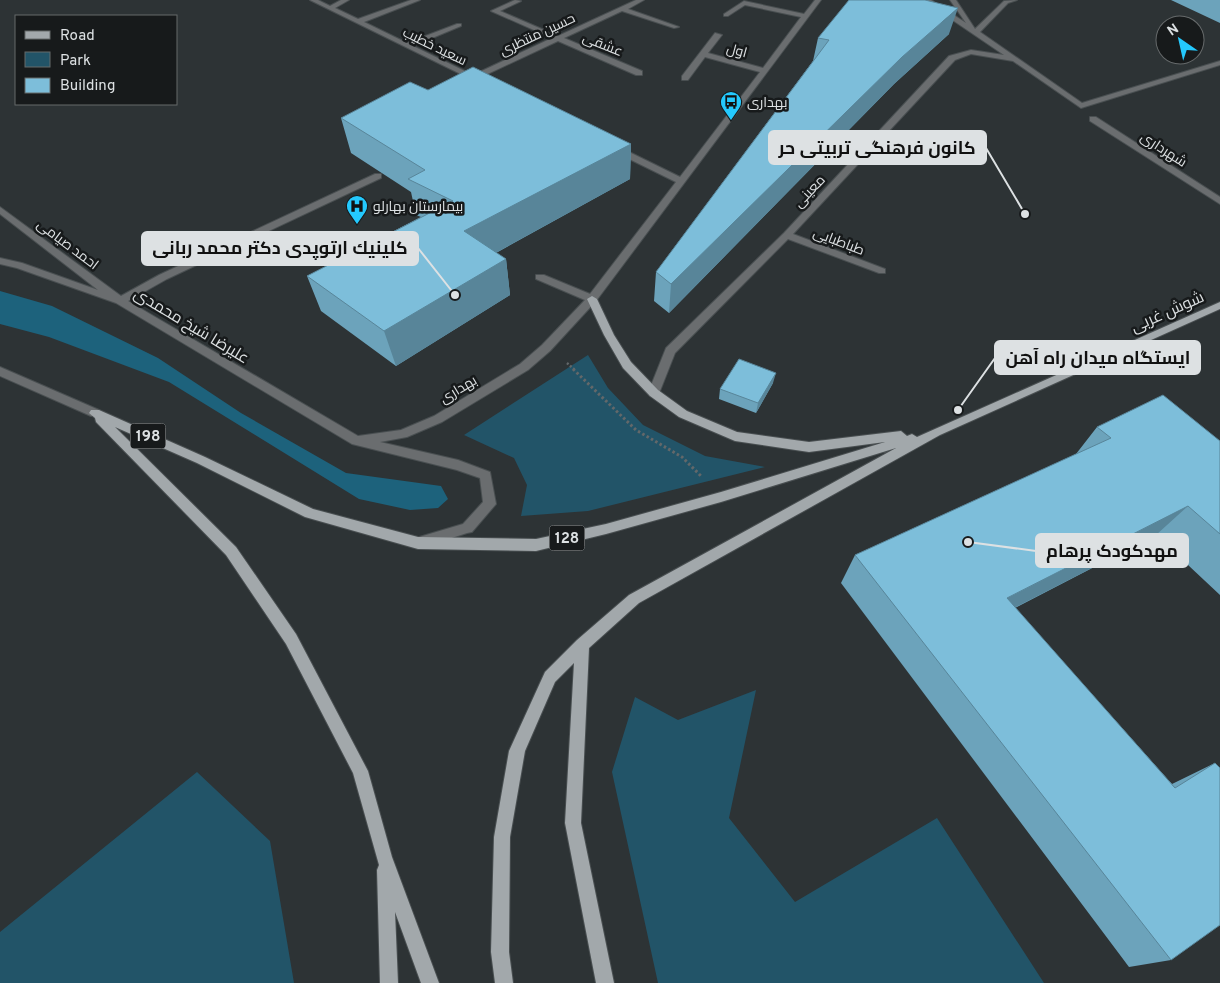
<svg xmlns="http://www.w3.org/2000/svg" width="1220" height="983" font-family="Overpass,Cairo,sans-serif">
<rect width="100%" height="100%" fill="#2d3335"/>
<path fill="#225468" d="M588 355 608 388 643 425 705 456 765 467 588 511 521 516 527 485 514 458 464 435Z
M756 690 729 818 795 902 937 818 1044 983H658L612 772 635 697 678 720Z
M197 772 270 841 294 983H0V932Z"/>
<path fill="#1d627c" d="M0 291 52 306 158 358 241 413 346 473 441 486 448 499 438 508 410 510 359 499 169 382 49 337 0 324Z"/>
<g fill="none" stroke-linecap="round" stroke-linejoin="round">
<g stroke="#494f51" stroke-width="2">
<path id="minor" d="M310 0H318L330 6 341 0H349L335 8 358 19 411 0H420L364 22 407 43 457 24H461V26L413 46 473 75 552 38 491 11 515 0 521 1 500 11 558 36 636 0H644L628 9 679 27 674 28 622 11 564 38 642 71V75H636L558 41 479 78 481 80 477 82Z
M815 0H821L596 301 550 351 528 370 442 422 407 437 380 442 458 460 490 472 496 504 472 532 467 533 421 548 416 546 414 542 416 538 463 524 483 502 480 478 457 470 352 444 116 303 17 268 0 264V258L22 263 98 290 0 214V207L121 296 159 275 375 174H381V178L167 279 128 301 358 436 401 430 434 416 520 364 542 345 585 300 536 279V275H544L590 294 676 182 613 151V147H619L680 177 760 72 705 57 688 80H682V76L715 33 722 35 708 53 763 68 801 17 745 5 728 16H724V14L744 1 804 14Z
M923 0H931L966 23 950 0H956L975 29 1004 1 1017 0 1008 3 980 32 1082 103 1220 61V65L1081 108 1013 61 971 54 955 60 793 234 885 269V273H879L788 239 675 353 658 396H650L648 393 666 348 784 233 949 56 971 50 1004 55Z
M1090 117H1096L1220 197V204L1090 121Z
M0 367 99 410 101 413 99 416H91L0 376Z"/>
</g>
<g stroke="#494f51" stroke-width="2">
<path id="major" d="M592 296 597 299 614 335 631 362 658 390 687 411 737 432 809 442 901 431 907 436 912 434 917 437 1220 302V309L940 435 639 603 589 648 581 823 614 983H596L565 823 574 663 555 682 525 751 510 837 509 952 513 983H495L491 952 494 837 509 751 545 672 577 640 629 595 896 448 721 502 606 534 536 551 418 549 305 517 197 463 115 427 236 547 296 634 368 771 392 857 439 983H421L395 912 398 983H380L377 870 379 865 353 773 286 644 226 555 96 422 95 418 89 413 91 410H99L205 457 313 509 418 537 536 539 606 524 721 492 885 442 809 452 735 441 679 417 650 396 623 368 604 335 587 299Z"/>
</g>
<path stroke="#63686a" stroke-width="2.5" stroke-dasharray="2 2" stroke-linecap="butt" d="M567 363 575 370"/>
<path stroke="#63686a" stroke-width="3" stroke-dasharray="2.5 2.5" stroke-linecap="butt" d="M573 369 636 430 682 457 701 476"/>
<use href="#minor" fill="#6a6d6f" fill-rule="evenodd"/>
<use href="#major" fill="#a2a8ab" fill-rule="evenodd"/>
</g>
<path fill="#6ca3bb" d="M1171 0H1220V23Z
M928 1 949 34 894 84 669 313 654 301 656 272 813 61 818 38Z
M428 90 631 144 630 179 496 253 506 259 510 295 396 366 321 311 307 276 421 217 416 215 411 192 351 153 341 118Z
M773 383 756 413 719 399 720 389Z
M1097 427 1220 441V595L1156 535 1015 608 1172 784 1215 763 1171 960 1129 967 841 583 855 555 1076 454Z"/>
<path fill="#588599" d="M958 8 949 34 894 84 669 313 671 284 902 57Z
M631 144 630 179 470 267 464 231Z
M506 259 510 295 396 366 384 331Z
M776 373 773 383 756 413 758 403Z
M1188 506 1156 535 983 624 1007 598Z"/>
<path fill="#7dbeda" stroke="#588599" d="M849 0H925L958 8 902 57 671 284 656 272 829 40 818 38Z
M473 67 631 144 464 231 506 259 384 331 307 276 453 201 408 179 425 170 341 118 410 82 428 90Z
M739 359 776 373 758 403 720 389Z
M1163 395 1220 441V534L1188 506 1007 598 1175 788 1215 763 1220 768V925L1171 960 855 555 1111 438 1097 427Z"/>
<defs>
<g id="bus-pin" transform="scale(1.125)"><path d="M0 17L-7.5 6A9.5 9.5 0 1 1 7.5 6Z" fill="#24c9fe" stroke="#171a1b"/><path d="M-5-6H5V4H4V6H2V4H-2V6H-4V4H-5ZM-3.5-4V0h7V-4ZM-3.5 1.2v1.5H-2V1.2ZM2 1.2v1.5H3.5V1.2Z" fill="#111"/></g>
<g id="hospital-pin" transform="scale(1.125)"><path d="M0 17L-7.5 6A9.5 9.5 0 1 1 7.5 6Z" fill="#24c9fe" stroke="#171a1b"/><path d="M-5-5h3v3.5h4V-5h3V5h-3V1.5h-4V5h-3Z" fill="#111"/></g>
</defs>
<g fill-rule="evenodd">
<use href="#bus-pin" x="731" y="102"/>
<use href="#hospital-pin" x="357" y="206"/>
</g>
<g text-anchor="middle" stroke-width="5" stroke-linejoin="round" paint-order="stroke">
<g font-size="14" fill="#dde1e3" stroke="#171a1b">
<text transform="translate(537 34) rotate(-25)" y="5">حسین منتظری</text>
<text transform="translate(603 44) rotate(22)" y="5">عشقی</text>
<text transform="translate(435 46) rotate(26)" y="5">سعید خطیب</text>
<text transform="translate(737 50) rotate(15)" y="5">اول</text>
<text transform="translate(1164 149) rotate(33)" y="5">شهرداری</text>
<text transform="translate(809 191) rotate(-47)" y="5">معینی</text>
<text transform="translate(839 241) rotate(21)" y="5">طباطبایی</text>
<text transform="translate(68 244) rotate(37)" y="5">احمد صیامی</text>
<text transform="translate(458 389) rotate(-31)" y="5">بهداری</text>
</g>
<g font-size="14" fill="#dde1e3" stroke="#171a1b" text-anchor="start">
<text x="747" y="107">بهداری</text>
<text x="373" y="211">بیمارستان بهارلو</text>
</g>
<g fill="#171a1b" stroke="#a2a5a7" stroke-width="1">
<rect x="130.5" y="423.5" width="35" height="25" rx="4"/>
<rect x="549.5" y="525.5" width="35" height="25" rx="4"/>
</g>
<g font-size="15" font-weight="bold" fill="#dde1e3">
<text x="148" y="441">198</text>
<text x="567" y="543">128</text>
</g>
<g font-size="16" fill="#dde1e3" stroke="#171a1b">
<text transform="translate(1167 311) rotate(-24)" y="6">شوش غربی</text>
<text transform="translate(192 325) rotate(31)" y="6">علیرضا شیخ محمدی</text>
</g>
</g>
<path fill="none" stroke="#dde1e3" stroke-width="2" d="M1025 214L986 148M455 295L418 248M958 410L995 358M968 542L1036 551"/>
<g fill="#dde1e3" stroke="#171a1b" stroke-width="2">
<circle cx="1025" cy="214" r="5"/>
<circle cx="455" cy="295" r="5"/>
<circle cx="958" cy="410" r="5"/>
<circle cx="968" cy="542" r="5"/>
</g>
<g fill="#dde1e3" stroke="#dde1e3" stroke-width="2">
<rect x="769" y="131" width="217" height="33" rx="5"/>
<rect x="142" y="232" width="276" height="33" rx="5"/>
<rect x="995" y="341" width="205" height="33" rx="5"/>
<rect x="1036" y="534" width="152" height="33" rx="5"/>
</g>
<g font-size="18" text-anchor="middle" font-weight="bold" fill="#111">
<text x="877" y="154">کانون فرهنگی تربیتی حر</text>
<text x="280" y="254">كلينيك ارتوپدى دكتر محمد ربانى</text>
<text x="1098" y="364">ایستگاه میدان راه آهن</text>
<text x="1112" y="557">مهدکودک پرهام</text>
</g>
<rect x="15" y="15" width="162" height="90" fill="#171a1b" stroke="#666a6b"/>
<rect x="25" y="31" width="25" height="8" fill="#a2a8ab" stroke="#666a6b"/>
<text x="60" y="40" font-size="15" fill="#dde1e3">Road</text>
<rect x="25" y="52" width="25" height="15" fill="#225468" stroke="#666a6b"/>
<text x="60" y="65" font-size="15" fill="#dde1e3">Park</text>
<rect x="25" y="78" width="25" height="15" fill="#7dbeda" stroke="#666a6b"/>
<text x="60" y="90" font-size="15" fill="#dde1e3">Building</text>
<g transform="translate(1180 40) rotate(326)"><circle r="24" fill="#171a1b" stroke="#666a6b"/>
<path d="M0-4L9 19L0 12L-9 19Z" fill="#24c9fe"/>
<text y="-8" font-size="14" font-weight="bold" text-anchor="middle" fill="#dde1e3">N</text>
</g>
</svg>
